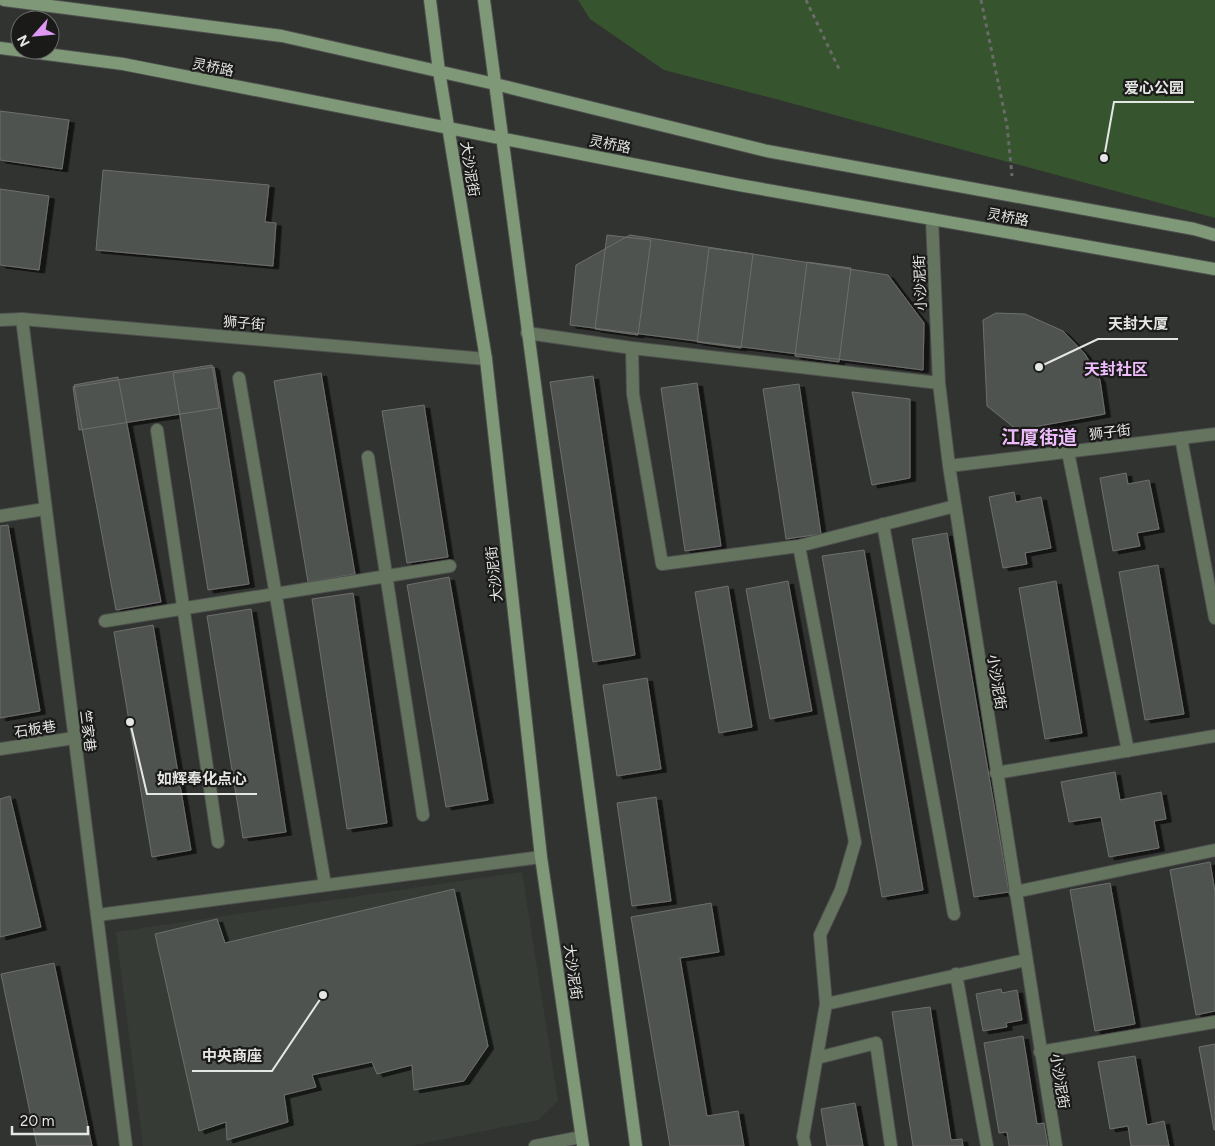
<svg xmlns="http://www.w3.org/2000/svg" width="1215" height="1146" font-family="Figtree,'Noto Sans SC',sans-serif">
<defs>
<filter id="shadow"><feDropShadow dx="5.5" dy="3" stdDeviation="0" flood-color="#0009"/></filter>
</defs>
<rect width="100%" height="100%" fill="#313331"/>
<path fill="#363c35" d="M522 872 558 1101 538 1120 410 1146H143L116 932Z"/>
<path fill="#36542d" d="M578 0H1215V218L772 98 664 70 590 19Z"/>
<path fill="#50524f" stroke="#6d6f6c" filter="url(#shadow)" d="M0 111 69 120 62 169 0 160Z
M103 170 269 185 265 222 276 223 273 266 96 250Z
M0 189 49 196 39 270 0 265Z
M607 235 651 240 638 335 595 329Z
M630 235 888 275 924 323 923 370 570 325 576 265Z
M709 248 753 254 741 348 697 342Z
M807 262 851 268 839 362 795 356Z
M996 313 1025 314 1063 331 1085 354 1100 380 1105 414 1017 430 987 406 983 320Z
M212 365 219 408 79 430 73 387Z
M214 367 249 584 208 590 173 373Z
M321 373 355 574 308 582 274 381Z
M593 376 635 655 593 662 550 382Z
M118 377 161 602 116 610 74 385Z
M697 383 721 546 685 551 661 388Z
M799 384 821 534 786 539 763 389Z
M852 392 910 399V478L872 485Z
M424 405 448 557 407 563 382 411Z
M1126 473 1128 484 1149 480 1159 529 1137 533 1140 546 1113 551 1100 478Z
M1014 492 1016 502 1041 497 1051 548 1025 553 1027 564 1003 568 989 497Z
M8 525 40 711 0 718V526Z
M947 533 1009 892 974 897 912 539Z
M864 550 923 890 882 897 822 556Z
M1158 565 1184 714 1145 720 1119 572Z
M449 577 488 800 446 807 407 585Z
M788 581 812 711 770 719 746 589Z
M1056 581 1082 733 1045 739 1019 588Z
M728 586 752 727 719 733 695 592Z
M353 593 387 823 347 829 312 599Z
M251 609 286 832 243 838 207 616Z
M153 625 191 850 152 857 114 632Z
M647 678 661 769 617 776 603 685Z
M1115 772 1120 800 1161 792 1166 819 1154 821 1159 848 1109 857 1101 817 1069 822 1061 782Z
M10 796 41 927 0 937V799Z
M656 797 671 901 632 906 617 803Z
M1210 862 1215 892V1011L1196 1015 1170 870Z
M1110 883 1135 1024 1095 1031 1070 890Z
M454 889 488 1046 464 1081 414 1090 412 1065 377 1074 372 1062 312 1075 316 1087 284 1095 288 1122 227 1140 226 1122 199 1131 155 934 217 919 225 943Z
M711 903 719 952 680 958 707 1116 738 1111 744 1146H670L631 917Z
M54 963 92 1146H37L1 974Z
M1001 989 1002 993 1017 990 1022 1020 1006 1023 1007 1027 983 1031 976 994Z
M930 1007 951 1140 962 1139 963 1146H913L892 1012Z
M1023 1036 1037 1124 1044 1123 1048 1146H1009L1007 1132 999 1133 984 1043Z
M1215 1044V1130H1214L1199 1047Z
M1135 1056 1147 1125 1164 1121 1169 1146H1131L1128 1126 1110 1129 1098 1062Z
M855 1103 863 1146H827L821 1109Z"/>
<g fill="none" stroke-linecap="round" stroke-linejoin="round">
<g stroke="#4e504e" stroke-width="14">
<path id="service" d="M632 348 633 394 662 564 799 546 955 506
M239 378 325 885
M157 430 218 842
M1181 438 1215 618
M1068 452 1128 751
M368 457 423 815
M883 524 954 914
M799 546 855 842 841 890 820 935 826 1004
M105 621 450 566
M996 773 1215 736
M1015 892 1215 850
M956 974 987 1146
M1040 1052 1215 1022
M817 1058 876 1043 891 1146
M805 1146 803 1137 826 1004 1026 960"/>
</g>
<g stroke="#4e504e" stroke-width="14">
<path id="minor" d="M932 219 939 383 949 466 1056 1146
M0 320 22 319 486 359
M527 333 632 348 939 383
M949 466 1215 434
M0 516 45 509
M0 749 74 738
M98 915 541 857
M535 1146 581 1137"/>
</g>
<g stroke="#4e504e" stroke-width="14">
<path id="tertiary" d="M22 319 126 1146"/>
</g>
<g stroke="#4e504e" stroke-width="14">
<path id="secondary" d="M4 0 282 36 495 84 767 151 1194 229 1215 235
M430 0 439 71 486 359 541 857 583 1146
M484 0 636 1146
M0 48 123 64 739 185 1215 269"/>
</g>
<path stroke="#696b69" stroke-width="3" stroke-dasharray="4 4" stroke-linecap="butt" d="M806 0 840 71
M981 0 1007 125 1012 176"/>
<use href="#service" stroke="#64745f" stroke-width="12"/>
<use href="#minor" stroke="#64745f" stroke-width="12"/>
<use href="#tertiary" stroke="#64745f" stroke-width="12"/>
<use href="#secondary" stroke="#7f9978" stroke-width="12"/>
</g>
<g text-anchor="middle" stroke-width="4.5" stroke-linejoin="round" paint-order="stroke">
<g font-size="14" fill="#e5e7e5" stroke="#1a1a19">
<text transform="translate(213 67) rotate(11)" y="5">灵桥路</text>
<text transform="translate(610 144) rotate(11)" y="5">灵桥路</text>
<text transform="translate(470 169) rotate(81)" y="5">大沙泥街</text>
<text transform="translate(1008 217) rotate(10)" y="5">灵桥路</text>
<text transform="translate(920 283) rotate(-92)" y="5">小沙泥街</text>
<text transform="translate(244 323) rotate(5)" y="5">狮子街</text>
<text transform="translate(1110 432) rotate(-7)" y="5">狮子街</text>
<text transform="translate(494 574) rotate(-96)" y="5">大沙泥街</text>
<text transform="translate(997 682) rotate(81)" y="5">小沙泥街</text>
<text transform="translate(35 729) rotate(-9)" y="5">石板巷</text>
<text transform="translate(88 731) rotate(83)" y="5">竺家巷</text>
<text transform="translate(573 972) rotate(82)" y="5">大沙泥街</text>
<text transform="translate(1060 1081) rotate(81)" y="5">小沙泥街</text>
</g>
<g font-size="16" font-weight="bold" fill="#edbcfb" stroke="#1a1a19">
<text x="1116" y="375">天封社区</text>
</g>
<g font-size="19" font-weight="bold" fill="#edbcfb" stroke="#1a1a19">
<text x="1039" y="444">江厦街道</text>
</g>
</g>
<path fill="none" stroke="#e5e7e5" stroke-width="2" d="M1104 158L1114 102H1194M1039 367L1098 339H1178M130 722L147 794H257M323 995L272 1071H192"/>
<g fill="#e5e7e5" stroke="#1a1a19" stroke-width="2">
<circle cx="1104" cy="158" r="5"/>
<circle cx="1039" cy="367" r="5"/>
<circle cx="130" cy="722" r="5"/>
<circle cx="323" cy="995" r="5"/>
</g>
<g font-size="15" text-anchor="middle" font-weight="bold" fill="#e5e7e5" stroke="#1a1a19" stroke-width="4.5" stroke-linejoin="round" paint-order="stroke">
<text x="1154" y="93">爱心公园</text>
<text x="1138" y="329">天封大厦</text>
<text x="202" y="784">如辉奉化点心</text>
<text x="232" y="1061">中央商座</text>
</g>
<g transform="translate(35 35) rotate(243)"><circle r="24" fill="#1a1a19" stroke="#6b6c6b"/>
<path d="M0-4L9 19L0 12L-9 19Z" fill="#de98f2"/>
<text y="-8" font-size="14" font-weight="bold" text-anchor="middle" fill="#e5e7e5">N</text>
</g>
<path d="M12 1126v8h76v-8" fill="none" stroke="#e5e7e5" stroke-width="2.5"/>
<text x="20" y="1126" font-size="15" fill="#e5e7e5" stroke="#1a1a19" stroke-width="4" paint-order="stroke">20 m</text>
</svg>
